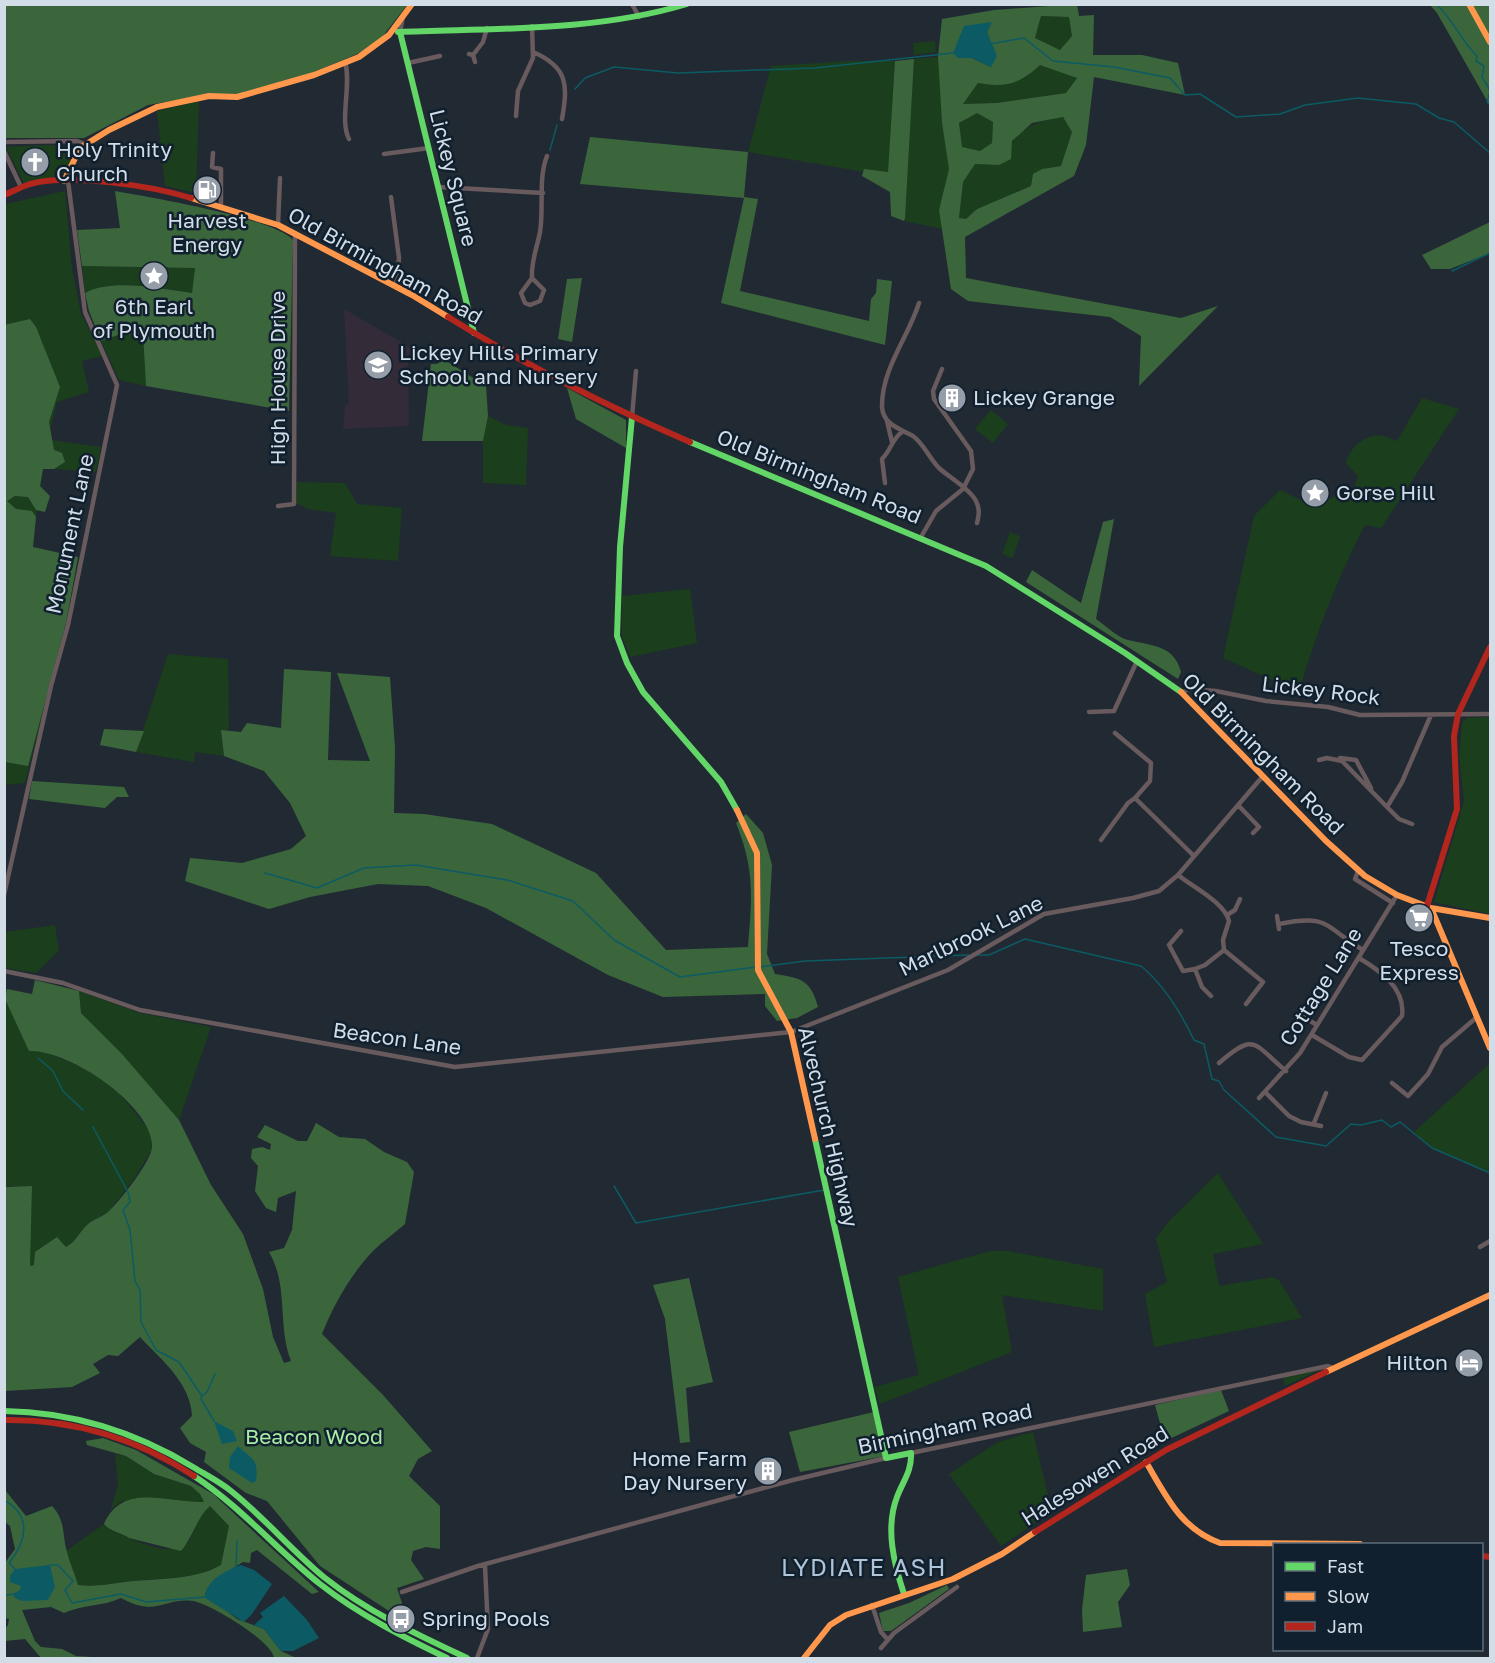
<svg xmlns="http://www.w3.org/2000/svg" width="1495" height="1663" font-family="'Golos Text',sans-serif">
<rect width="100%" height="100%" fill="#212a32"/>
<path fill="#332b38" d="M344 309 413 349 408 355 409 426 343 429 345 405 349 403Z"/>
<path fill="#1b3e1c" d="M1041 16 1069 17 1072 36 1060 50 1035 38Z
M935 41 936 52 914 55 913 43Z
M939 57 942 123 949 169 939 210 943 229 904 221 914 59Z
M850 61H895L888 176 748 152 771 66Z
M1040 65 1077 77 1066 93 997 103 963 104 978 83C1004 88 1020 84 1040 65Z
M199 101 196 193 165 186 157 111Z
M977 112 993 122 992 143 980 151 961 147 959 123Z
M1063 117 1072 132 1061 166 1042 169 1031 186 977 209 966 219 959 218 963 182 975 164 999 165C1017 130 1025 124 1063 117Z
M48 145 75 147C74 178 48 179 24 184L6 147Z
M65 191 72 269 81 314 103 356 82 361 89 392 57 402 46 446 32 548 78 557 66 623 25 783 5 785 4 336 55 375 42 342 9 324 5 325V204Z
M82 266 195 268 192 293C162 289 113 278 85 293Z
M143 334 146 386 119 380 101 341 118 335Z
M1422 398 1459 409 1381 528 1365 525C1337 579 1316 633 1299 692L1223 658 1254 516 1280 490 1313 506 1354 488 1358 476 1346 463C1349 449 1362 437 1378 435 1383 435 1392 439 1397 441Z
M991 410 1008 424 993 443 975 429Z
M488 416 506 425 528 428 526 485 483 483V441Z
M51 440 101 447 96 472 54 469 65 462 54 450Z
M297 482 345 483 357 504 402 508 398 561 330 556 336 513 308 509 296 503Z
M1010 532 1020 536 1013 558 1002 554Z
M690 589 697 643 630 657 622 636V596Z
M168 654 228 659 229 730H222L224 756 195 752 194 762 136 752Z
M1490 717V914L1434 902 1464 801 1459 755 1462 723 1467 718Z
M55 925 59 951 36 973 5 968V932Z
M5 988 7 989 5 999 42 1051 89 1070 120 1094 150 1131 152 1149 135 1178 108 1212 87 1224 76 1242 66 1247 57 1237 34 1265 29 1267 32 1186H5Z
M79 991 140 1013 211 1027 179 1120 122 1054 81 1013Z
M1490 1063V1168L1488 1172 1432 1148 1414 1132Z
M1218 1173 1263 1244 1213 1254 1219 1286 1273 1277 1279 1280 1302 1318 1154 1347 1145 1294 1167 1282 1156 1238 1170 1220Z
M990 1251H1008L1103 1269V1311L1002 1295 1012 1352 880 1404 874 1387 919 1375 898 1277Z
M1320 1370 1285 1386 1283 1377Z
M1033 1432 1052 1512 1001 1546 949 1474 998 1442Z
M115 1454 126 1456 154 1474 191 1486 200 1494 204 1502 122 1501 111 1509 118 1484Z
M210 1506 229 1526 222 1565C193 1581 157 1577 125 1582 108 1584 95 1587 78 1585L66 1551 104 1524C112 1533 157 1551 170 1549 176 1548 183 1545 188 1543L202 1513Z"/>
<path fill="#3b663c" fill-rule="evenodd" d="M1077 4 1079 16 1094 15 1093 55H1142L1178 63 1185 95 1094 77 1086 145 1074 176 965 237 966 278 1181 318 1218 306 1139 386 1141 336 1110 317 968 301 951 289 939 210 949 169 942 123 938 56 942 19 994 10ZM1041 16 1069 17 1072 36 1060 50 1035 38ZM991 23 987 32 991 43V67L972 58ZM1040 65 1077 78 1066 93 997 103 963 104 978 83C1005 88 1020 84 1040 65ZM977 113 993 122 992 143 980 151 962 147 959 123ZM1063 117 1072 132 1061 166 1042 169 1033 174 1031 186 977 209 966 219 959 218 963 182 975 164 999 165 1011 159 1012 141 1032 123Z
M5 5H407L379 41 357 54 314 72 238 95 211 94 148 105 84 138H5Z
M1430 5H1490V106L1437 13Z
M914 59 905 218 904 221 891 216 890 192 862 176 864 169 888 172 895 61Z
M590 137 748 152 744 197 758 199 740 291 869 321 871 299 876 293 877 279 892 281 885 345 721 303 744 198 580 184Z
M115 191C149 197 274 218 293 240L289 411 146 386 143 334 118 335 101 341 89 311 85 293C112 278 162 289 192 293L195 268 82 266 77 230 120 228Z
M1490 222V253L1450 269H1431L1422 255Z
M582 278 572 342 558 339 567 279Z
M30 319 36 327 60 387 49 422 54 450 62 453 65 462 54 469H43L40 486 50 496 45 512 36 510 28 497 15 496 7 501 16 509 32 511 36 517 33 547 78 557 66 623 28 766 5 762 4 325Z
M443 359 486 386 488 416 483 441H422L431 364H437Z
M567 388 626 420V448L576 419Z
M1114 519 1096 619C1105 625 1118 638 1128 640 1153 646 1174 645 1181 672L1178 679 1026 582 1032 570 1081 603 1103 522Z
M284 669 331 672 328 760 370 761 337 673 390 677 395 748 394 813 424 814 492 824 596 873 666 950 748 947C752 897 755 870 736 823L746 814 763 833 772 865 767 954 775 974C801 978 811 980 818 1007L797 1018 777 1021 765 1006V994L663 997 608 975 486 908 428 886 378 884 310 897 269 909 185 881 190 858 242 863 291 849 306 836 290 803 264 771 224 756 221 730 241 732 247 723 281 728Z
M104 729 144 731 136 752 100 745Z
M32 781 124 787 129 797H117L105 808 29 799Z
M35 980 79 991 81 1013 122 1054 179 1120 211 1185 243 1234 263 1289 273 1337 284 1363 291 1361C277 1324 289 1286 269 1252L284 1248 292 1230 296 1191 278 1198 276 1212 266 1208 255 1191 258 1166 251 1158 252 1149 262 1147 270 1150 271 1144 257 1137 265 1125 298 1141H307L316 1123 339 1137 365 1139 384 1152 407 1162 414 1172 405 1224C395 1233 383 1241 373 1251 351 1274 334 1304 322 1334L383 1395 432 1451 418 1459 409 1476 440 1506V1549L426 1547 413 1551 411 1560 424 1579 397 1588 402 1603 400 1613H392L320 1566 267 1501 246 1493 204 1462 206 1452 190 1443 180 1428 192 1416C190 1382 162 1361 140 1337L118 1356 108 1355 93 1364 100 1373 72 1387 5 1391 4 1187 32 1186 30 1266 34 1265 35 1252 57 1237 66 1247C77 1241 79 1232 88 1224 94 1219 102 1217 108 1212 119 1202 151 1162 152 1147 154 1106 68 1049 29 1051L5 999 7 989 32 994Z
M689 1278 713 1382 686 1388 690 1442 680 1443 665 1319 653 1285Z
M1221 1390 1229 1411 1165 1441 1155 1405Z
M874 1412 885 1456 800 1472 789 1432Z
M103 1438 136 1450 213 1494 319 1592 312 1594 257 1550 251 1553 250 1563 243 1562 214 1580 205 1594 237 1619 264 1629 281 1651 296 1658H274C273 1642 211 1604 193 1601 163 1597 158 1618 121 1598 102 1607 83 1604 64 1613L51 1607 22 1610 35 1641 41 1647 62 1649 76 1656 108 1658H41L25 1639 5 1641V1629L8 1625 9 1619 5 1618V1563L15 1549 10 1526 5 1522V1490L26 1516 52 1506C66 1521 62 1535 67 1552 70 1564 75 1574 78 1585 96 1587 108 1584 125 1582 157 1578 193 1581 221 1565L229 1526 210 1506C197 1517 193 1537 181 1551L129 1538C120 1532 111 1532 104 1524 123 1482 166 1503 204 1502L200 1494 191 1486 154 1474 126 1456 87 1445 86 1441Z
M1127 1569 1130 1585 1118 1602 1122 1627 1083 1632 1082 1610 1086 1575Z
M947 1585 949 1589 891 1631H883L879 1613 909 1603Z"/>
<path fill="#0c5b64" d="M992 22 987 32 997 56 991 67 972 58H958L953 53 964 26Z
M214 1421 233 1431 237 1441 222 1444Z
M238 1446C252 1460 259 1458 256 1481L252 1483 229 1468 230 1457Z
M50 1565 55 1587 48 1600 22 1601 15 1598 13 1594 20 1590 21 1586 10 1582V1576L15 1569Z
M241 1565 254 1570 272 1584 252 1614 244 1622 205 1598C205 1580 227 1570 241 1565Z
M284 1596 307 1620 319 1638 293 1651H281L264 1629 254 1625 263 1617 260 1613Z"/>
<g fill="none" stroke-linecap="round" stroke-linejoin="round">
<path stroke="#0c5b64" stroke-width="1.5" d="M1436 4C1454 20 1460 40 1477 56L1476 61 1484 66 1482 77 1490 90
M990 44 1024 38 1053 61 1114 67 1170 78 1185 95 1200 94 1236 117 1280 114 1305 105 1358 98 1416 104 1439 118 1454 122 1490 153
M575 89 585 78 614 67 678 73 815 68 953 53
M1490 92 1487 102 1490 105
M550 150 557 125
M1452 271 1490 253
M265 873 317 888 364 868 416 865 507 880 573 901 614 940 680 977 756 967
M976 955H989L1025 939 1141 966C1164 985 1181 1013 1194 1040L1204 1044 1212 1079 1219 1081 1224 1090 1276 1137 1326 1146 1351 1124 1361 1125 1382 1120 1391 1127 1400 1122 1432 1148 1490 1173
M761 967 805 961 969 955
M38 1058 53 1071 63 1091 83 1110
M93 1127 128 1192 130 1202 123 1210 130 1230 135 1281 140 1290 141 1322 156 1350 179 1362 202 1396 201 1399 214 1421
M614 1186 636 1223 824 1190
M202 1396 207 1392 215 1374
M4 1500C33 1516 26 1542 9 1563L15 1569
M50 1565H58L73 1581 65 1590 72 1603 121 1594 146 1602 205 1597
M236 1567 237 1541
M4 1596 13 1594"/>
<path stroke="#685a5d" stroke-width="4.5" d="M632 4 639 17
M400 32 403 16
M533 52C568 67 568 85 562 119
M469 54 473 55 475 62
M473 55 483 42 487 28
M345 62C352 84 339 120 349 139
M408 63 440 56
M516 116 518 91 533 58 532 26
M4 142 77 141 85 144
M4 151 21 187
M213 153 212 167 221 169V206
M384 154 429 148
M439 187 543 193
M391 197 399 258 396 286
M278 225 280 178
M532 278 521 293 525 303 530 305 540 301 544 290 532 278C531 261 537 248 540 232 544 208 538 178 547 156
M919 303C908 338 882 368 882 406 882 424 900 429 913 436 924 444 929 458 939 468 950 478 970 489 976 501 980 509 979 515 977 523
M490 343 488 352 500 359
M632 417 636 371
M887 421 892 442
M885 483 882 459C891 450 892 439 902 432
M278 506 294 504 295 233
M921 537 936 511 963 489 973 469 971 451 934 399 933 391 942 369
M1182 693 1188 689 1216 691 1266 701 1328 707 1360 715 1490 714
M1089 712 1114 711 1137 661
M1115 733 1151 763 1150 781 1135 798 1194 856
M1340 758 1356 760 1371 788
M1319 760 1327 758 1342 761 1387 807 1402 782 1431 715
M1238 805 1259 827 1253 833
M1387 807 1399 819 1412 824
M1101 840 1128 803 1135 798
M1358 871 1355 879 1393 903
M1178 875C1194 888 1224 902 1229 921L1223 940 1224 950 1263 982 1246 1004
M4 895 51 686 68 625 117 385 85 312 68 181
M1227 915 1235 910 1240 899
M1277 916 1279 929
M1279 924C1330 914 1323 926 1363 950
M1181 931 1169 945 1183 971 1195 969
M4 971 63 983 140 1010 455 1067 791 1032 948 970 1044 914 1133 898 1159 891 1178 875 1263 776
M1211 996 1202 987 1195 969 1205 965 1224 950
M1300 1015 1317 1025
M1312 1035 1349 1057 1362 1060 1402 1016C1406 988 1379 970 1359 958
M1219 1063C1255 1032 1253 1043 1286 1071
M1392 1083 1408 1096 1428 1074 1442 1047 1477 1017
M1266 1093 1289 1116 1301 1122 1321 1126
M1259 1098 1300 1053 1397 895
M1314 1123 1326 1093
M1480 1247 1490 1241
M911 1453 1328 1366 1333 1368
M402 1592 478 1566 793 1480 886 1458
M872 1605 881 1632 888 1640
M881 1648 894 1633 957 1587
M477 1658 488 1629 485 1566"/>
<path stroke="#63d668" stroke-width="6" d="M398 32C495 28 594 32 687 4
M400 32 474 333
M632 417 620 547 617 636 627 663 643 692 721 782 737 810
M690 442 986 566 1125 653 1181 692
M815 1139 886 1458 911 1453C912 1471 903 1481 897 1497 885 1528 894 1564 904 1594
M4 1411C73 1412 134 1431 193 1467 206 1475 220 1482 231 1491 265 1518 292 1551 325 1578 368 1612 418 1635 467 1658
M194 1476C241 1507 276 1549 320 1584 358 1614 403 1637 447 1658"/>
<path stroke="#ff974d" stroke-width="6" d="M1469 4 1490 42
M64 181 80 148 109 130 157 107 209 96 237 97 314 75 359 57 389 35 412 4
M191 198 278 225 412 295 448 317
M1181 692 1326 841 1365 876 1397 895 1431 908 1490 918
M737 810 757 853 758 970 791 1032 815 1139
M1431 908 1490 1048
M1326 1372 1490 1295
M1146 1462C1166 1496 1181 1529 1220 1543L1360 1544
M804 1658 830 1625 846 1615 953 1579 1002 1554 1035 1532"/>
<path stroke="#b3261e" stroke-width="6" d="M4 195C12 192 21 187 30 184 70 173 152 186 191 198
M448 317C525 365 607 406 690 442
M1427 906 1457 809 1454 736 1458 714 1490 647
M4 1420C73 1419 136 1438 194 1476
M1035 1532 1166 1450 1326 1372
M1482 1556 1490 1557"/>
</g>
<defs>
<g id="church-disc" transform="scale(1.5)"><circle r="9.5" fill="#959ea8" stroke="#10202f"/><path d="M-1.2-6h2.4v3.5h3.3v2.4h-3.3V6h-2.4V-.1h-3.3v-2.4h3.3Z" fill="#fff"/></g>
<g id="fuel-disc" transform="scale(1.5)"><circle r="9.5" fill="#959ea8" stroke="#10202f"/><path d="M-5.5-6h7V0h2V4h1.3V-2.5L3-4.5l.8-.8L6-3V5H2.5V1h-1V6h-7ZM-4.2-4.7v3.2H.2V-4.7Z" fill="#fff"/></g>
<g id="sight-disc" transform="scale(1.5)"><circle r="9.5" fill="#959ea8" stroke="#10202f"/><path d="M0-6L1.8-2.2L6-1.7L2.9 1.2L3.7 5.4L0 3.3L-3.7 5.4L-2.9 1.2L-6-1.7L-1.8-2.2Z" fill="#fff"/></g>
<g id="school-disc" transform="scale(1.5)"><circle r="9.5" fill="#959ea8" stroke="#10202f"/><path d="M0-5L7-2L0 1L-7-2ZM-4 1L0 2.5L4 1V4Q0 6-4 4Z" fill="#fff"/></g>
<g id="building-disc" transform="scale(1.5)"><circle r="9.5" fill="#959ea8" stroke="#10202f"/><path d="M-4-6H4V6H1V3H-1V6H-4ZM-2.5-4.3h1.7v1.8h-1.7ZM.8-4.3h1.7v1.8H.8ZM-2.5-1h1.7V.8h-1.7ZM.8-1h1.7V.8H.8Z" fill="#fff"/></g>
<g id="supermarket-disc" transform="scale(1.5)"><circle r="9.5" fill="#959ea8" stroke="#10202f"/><path d="M-6-5.5h2.5l.6 2H6L4.5 2H-2.5L-4.4-4H-6ZM-1.5 3.2a1.3 1.3 0 1 0 .1 0ZM3 3.2a1.3 1.3 0 1 0 .1 0Z" fill="#fff"/></g>
<g id="hotel-disc" transform="scale(1.5)"><circle r="9.5" fill="#959ea8" stroke="#10202f"/><path d="M-6-4.5h1.5V1H6V5H4.5V3h-9V5H-6ZM-4 0a1.8 1.8 0 1 1 3.6 0ZM.5 0V-2.5h3Q6-2.5 6 0Z" fill="#fff"/></g>
<g id="bus-disc" transform="scale(1.5)"><circle r="9.5" fill="#959ea8" stroke="#10202f"/><path d="M-5-6H5V4H4V6H2V4H-2V6H-4V4H-5ZM-3.5-4V0h7V-4ZM-3.5 1.2v1.5H-2V1.2ZM2 1.2v1.5H3.5V1.2Z" fill="#fff"/></g>
</defs>
<g fill-rule="evenodd">
<use href="#church-disc" x="35" y="162"/>
<use href="#fuel-disc" x="207" y="190"/>
<use href="#sight-disc" x="154" y="276"/>
<use href="#school-disc" x="378" y="365"/>
<use href="#building-disc" x="952" y="398"/>
<use href="#sight-disc" x="1315" y="493"/>
<use href="#supermarket-disc" x="1419" y="918"/>
<use href="#hotel-disc" x="1469" y="1363"/>
<use href="#building-disc" x="768" y="1471"/>
<use href="#bus-disc" x="401" y="1619"/>
</g>
<g text-anchor="middle" stroke-width="5" stroke-linejoin="round" paint-order="stroke">
<g font-size="21" fill="#d3dde7" stroke="#10202f" text-anchor="start">
<text x="56" y="157">Holy Trinity<tspan x="56" dy="24">Church</tspan></text>
<text x="207" y="228" text-anchor="middle">Harvest<tspan x="207" dy="24">Energy</tspan></text>
<text x="154" y="314" text-anchor="middle">6th Earl<tspan x="154" dy="24">of Plymouth</tspan></text>
<text x="399" y="360">Lickey Hills Primary<tspan x="399" dy="24">School and Nursery</tspan></text>
<text x="973" y="405">Lickey Grange</text>
<text x="1336" y="500">Gorse Hill</text>
<text x="1419" y="956" text-anchor="middle">Tesco<tspan x="1419" dy="24">Express</tspan></text>
<text x="1448" y="1370" text-anchor="end">Hilton</text>
<text x="747" y="1466" text-anchor="end">Home Farm<tspan x="747" dy="24">Day Nursery</tspan></text>
<text x="422" y="1626">Spring Pools</text>
</g>
<g font-size="21" fill="#d3dde7" stroke="#10202f">
<text transform="translate(453 178) rotate(76)" y="7">Lickey Square</text>
<text transform="translate(385 266) rotate(29)" y="7">Old Birmingham Road</text>
<text transform="translate(278 378) rotate(-90)" y="7">High House Drive</text>
<text transform="translate(819 477) rotate(22)" y="7">Old Birmingham Road</text>
<text transform="translate(70 534) rotate(-78)" y="7">Monument Lane</text>
<text transform="translate(1321 691) rotate(7)" y="7">Lickey Rock</text>
<text transform="translate(1263 754) rotate(45)" y="7">Old Birmingham Road</text>
<text transform="translate(971 936) rotate(-26)" y="7">Marlbrook Lane</text>
<text transform="translate(1321 987) rotate(-58)" y="7">Cottage Lane</text>
<text transform="translate(397 1039) rotate(8)" y="7">Beacon Lane</text>
<text transform="translate(828 1127) rotate(77)" y="7">Alvechurch Highway</text>
<text transform="translate(945 1429) rotate(-12)" y="7">Birmingham Road</text>
<text transform="translate(1095 1476) rotate(-32)" y="7">Halesowen Road</text>
</g>
<g font-size="21" fill="#a8eda3" stroke="#10202f">
<text x="314" y="1444">Beacon Wood</text>
</g>
<g font-size="24" letter-spacing="1.5" fill="#b0c4d8" stroke="#10202f">
<text x="864" y="1576">LYDIATE ASH</text>
</g>
</g>
<rect width="1495" height="1663" fill="none" stroke="#d3dde7" stroke-width="12"/>
<rect x="1273" y="1543" width="210" height="108" fill="#10202f" stroke="#5e6c79" stroke-width="1.5"/>
<rect x="1285" y="1562" width="30" height="9" fill="#63d668" stroke="#5e6c79" stroke-width="1.5"/>
<text x="1327" y="1573" font-size="18" fill="#d3dde7">Fast</text>
<rect x="1285" y="1592" width="30" height="9" fill="#ff974d" stroke="#5e6c79" stroke-width="1.5"/>
<text x="1327" y="1603" font-size="18" fill="#d3dde7">Slow</text>
<rect x="1285" y="1622" width="30" height="9" fill="#b3261e" stroke="#5e6c79" stroke-width="1.5"/>
<text x="1327" y="1633" font-size="18" fill="#d3dde7">Jam</text>
</svg>
